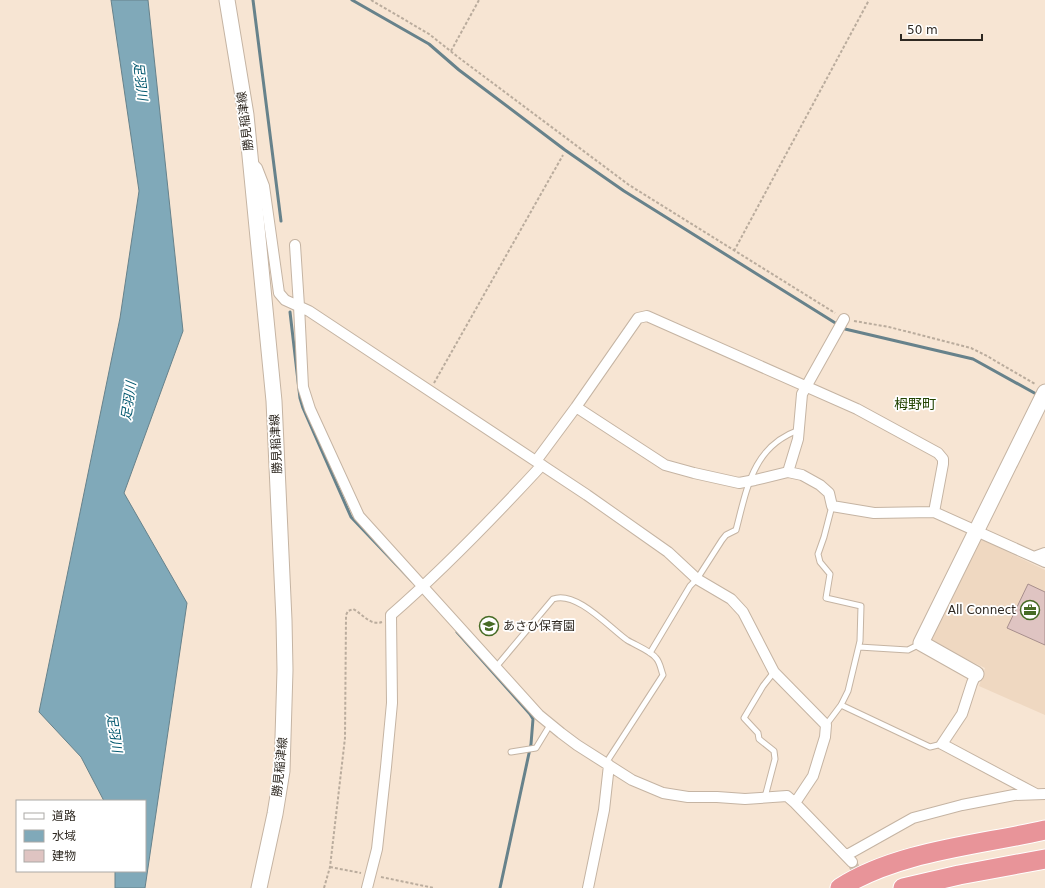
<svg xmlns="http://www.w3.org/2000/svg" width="1045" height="888" font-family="'DejaVu Sans','Noto Sans JP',sans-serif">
<rect width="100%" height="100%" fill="#f7e5d3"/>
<path fill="#efd8c1" d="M981 539 1045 570V715L979 686 985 668 928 641Z"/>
<path fill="#80a9b9" stroke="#67828b" d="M111 0H148L183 331 124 493 187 603 145 888H115V871H145V801H104L81 757 39 712 120 318 139 191Z"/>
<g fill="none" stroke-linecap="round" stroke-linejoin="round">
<path stroke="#67828b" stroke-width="3" d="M253 0 281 221
M352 0 429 44 459 70 565 150 624 191 845 329 973 359 1038 395
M290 312 300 398 303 408 351 517 412 581
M457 632 530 714 533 719 531 744 500 888"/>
</g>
<path fill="#dfc4c2" stroke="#a78e8c" d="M1028 584 1045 592V645L1007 628Z"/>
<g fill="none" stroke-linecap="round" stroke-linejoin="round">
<path stroke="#cfbfaf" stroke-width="10" stroke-dasharray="10 5" stroke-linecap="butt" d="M852 862 864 888"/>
<g stroke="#c5b4a3" stroke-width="7">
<path id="lane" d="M859 647 908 650 920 644
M650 653 690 586 697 579 722 540 726 535 736 530C747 488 753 446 799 430
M496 667 553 599C576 590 610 628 627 640 635 645 651 651 656 658 660 662 661 670 663 675L606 763
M841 705 930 747 942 744
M826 725 841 705 848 691 860 641 861 606 826 598 830 574 820 562 818 554 824 537 832 506
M511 752 536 748 550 725
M765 797 775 759 774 751 759 739 758 733 744 718 763 686 774 672"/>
</g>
<g stroke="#c5b4a3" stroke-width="12">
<path id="street" d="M252 163 257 168 264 186 279 293 285 300 309 311 587 495 668 552 697 579 731 599 743 612 774 672 826 725 825 737 813 776 795 803
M295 245 299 306 303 387 310 409 359 516 539 715 561 733 577 745 632 780 663 793 688 797H717L745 799 787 796 795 803 852 862
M576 407 665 465 694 473 739 483 755 480 788 472 802 475 820 485 829 493 832 506 874 513 934 512 1034 557 1045 553
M536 461 576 407 638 318 647 316 857 409 938 453 943 459V464L934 512
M788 472 798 439 802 394 844 319
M1034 557 1045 562
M976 674 972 683 962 714 942 744 1036 794
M847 855 913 818 962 805 1014 795 1045 794
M367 888 377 849 386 767 392 703 391 615C445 568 494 517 542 465
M588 888 604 810 609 765"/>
</g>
<g stroke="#c5b4a3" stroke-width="17">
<path id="secondary" d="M227 0 246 115 274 401 284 620 285 670 282 771 275 814 259 888
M976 674 921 643 1045 392"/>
</g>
<g stroke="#fff" stroke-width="21">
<path id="highway" d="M840 888C897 851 980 845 1045 830
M903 888 959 875 1045 859"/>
</g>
<path stroke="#baac9d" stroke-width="2" stroke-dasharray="3 2" stroke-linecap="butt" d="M371 0 429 34 458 57 629 185 835 313
M451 51 479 0
M734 251 869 0
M854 321 889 327 971 348 987 356 1035 384
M434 383 563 155
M330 867 361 873
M381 877 434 888
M324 888 330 867 345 738 346 615 348 611 353 609C363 614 370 626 382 622"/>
<use href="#lane" stroke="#fff" stroke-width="5"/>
<use href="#street" stroke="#fff" stroke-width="10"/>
<use href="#secondary" stroke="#fff" stroke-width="15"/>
<use href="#highway" stroke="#e89499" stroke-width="19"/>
</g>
<defs>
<g id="office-ring" transform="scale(1)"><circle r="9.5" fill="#fff" stroke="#466b25" stroke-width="1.5"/><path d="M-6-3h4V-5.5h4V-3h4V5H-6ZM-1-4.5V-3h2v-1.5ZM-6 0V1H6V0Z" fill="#466b25"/></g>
<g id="school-ring" transform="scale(1)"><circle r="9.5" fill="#fff" stroke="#466b25" stroke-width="1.5"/><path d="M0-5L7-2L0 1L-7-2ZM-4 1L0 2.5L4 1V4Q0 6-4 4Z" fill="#466b25"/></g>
</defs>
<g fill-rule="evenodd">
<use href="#office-ring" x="1030" y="610"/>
<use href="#school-ring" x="489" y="626"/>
</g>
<g text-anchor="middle" stroke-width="3.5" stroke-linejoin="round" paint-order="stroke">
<g font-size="12" fill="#2e2821" stroke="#fff">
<text transform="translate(245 121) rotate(-97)" y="4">勝見稲津線</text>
<text transform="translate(276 444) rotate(-93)" y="4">勝見稲津線</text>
<text transform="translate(280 767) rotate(-84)" y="4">勝見稲津線</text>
</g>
<g font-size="12" fill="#2e2821" stroke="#fff" text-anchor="end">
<text x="1016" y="614">All Connect</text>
<text x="503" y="630" text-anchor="start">あさひ保育園</text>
</g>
<g font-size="13" font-style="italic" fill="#00576e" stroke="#fff">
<text transform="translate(141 81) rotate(83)" y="5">足羽川</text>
<text transform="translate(128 401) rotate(-82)" y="5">足羽川</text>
<text transform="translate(115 733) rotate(81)" y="5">足羽川</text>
</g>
<g font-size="14" fill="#224300" stroke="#fff">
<text x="915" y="409">栂野町</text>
</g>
</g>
<rect x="16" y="800" width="130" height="72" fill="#ffffff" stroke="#aba9a6"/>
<rect x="24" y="813" width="20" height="6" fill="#ffffff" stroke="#aba9a6"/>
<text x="52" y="820" font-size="12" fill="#2e2821">道路</text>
<rect x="24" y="830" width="20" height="12" fill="#80a9b9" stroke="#aba9a6"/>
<text x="52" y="840" font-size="12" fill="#2e2821">水域</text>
<rect x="24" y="850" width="20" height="12" fill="#dfc4c2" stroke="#aba9a6"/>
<text x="52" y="860" font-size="12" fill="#2e2821">建物</text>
<path d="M901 34v6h81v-6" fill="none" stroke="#2e2821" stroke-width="2"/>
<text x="907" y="34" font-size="12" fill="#2e2821" stroke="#ffffff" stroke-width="3" paint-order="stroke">50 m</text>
</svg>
